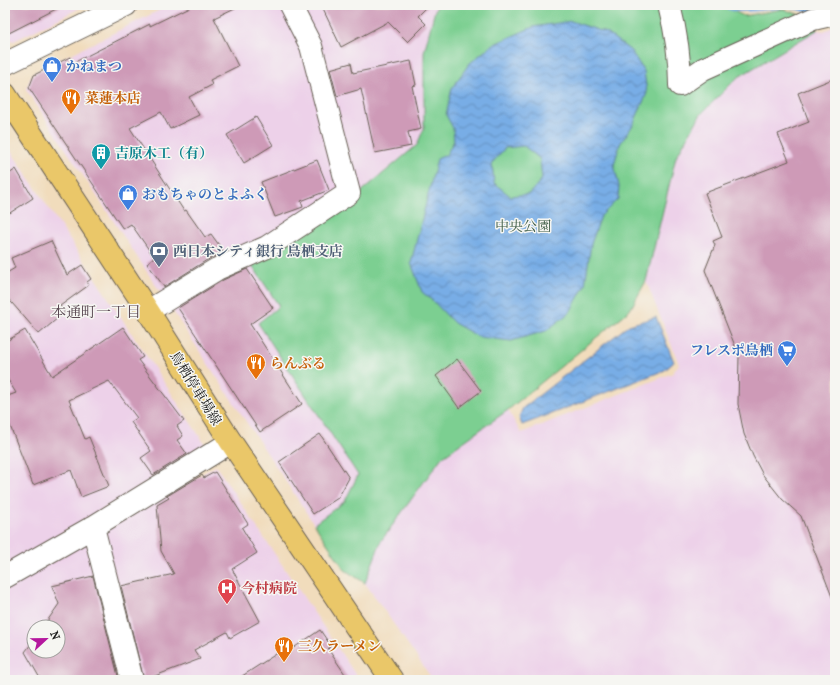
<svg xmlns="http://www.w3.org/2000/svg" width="840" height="685" font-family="'IM FELL French Canon','Noto Serif JP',serif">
<defs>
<pattern id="water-waves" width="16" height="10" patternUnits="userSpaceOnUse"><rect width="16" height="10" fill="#78ade6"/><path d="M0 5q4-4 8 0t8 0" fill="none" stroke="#628cba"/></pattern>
</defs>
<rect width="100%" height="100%" fill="#f6f6f2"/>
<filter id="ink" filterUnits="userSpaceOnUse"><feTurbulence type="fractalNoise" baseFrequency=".025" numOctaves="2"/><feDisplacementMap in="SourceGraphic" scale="8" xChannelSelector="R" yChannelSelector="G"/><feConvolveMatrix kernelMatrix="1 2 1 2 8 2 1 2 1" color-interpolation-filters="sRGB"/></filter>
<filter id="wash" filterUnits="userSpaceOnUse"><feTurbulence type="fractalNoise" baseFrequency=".012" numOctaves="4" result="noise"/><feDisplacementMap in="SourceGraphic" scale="16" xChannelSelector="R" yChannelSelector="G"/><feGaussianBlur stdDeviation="0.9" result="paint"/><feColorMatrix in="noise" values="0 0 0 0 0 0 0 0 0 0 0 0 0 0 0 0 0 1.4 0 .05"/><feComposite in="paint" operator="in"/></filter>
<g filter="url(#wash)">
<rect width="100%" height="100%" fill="#f1dcbc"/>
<path fill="#edd1e9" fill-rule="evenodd" d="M5 5H86L14 41 5 38Z
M170 5H438L435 10 424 52V128L417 145 349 202 279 306 259 323 358 475 345 501 314 524 26 89 33 73Z
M835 26V680H433L365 583 381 541 442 457 508 410 521 433 673 373 679 364 646 281 676 157 701 114 737 78 817 30 824 31Z
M5 142 208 449 5 566Z
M216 466 359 680H5V589ZM34 627H58V651H34Z"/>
<path fill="#7bcf91" stroke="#4c7656" d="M438 5H720L744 16 783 9 813 19 817 30 737 78 701 114 676 157 646 281 630 310 508 410 442 457 381 541 365 583 345 570 314 524 345 501 358 475 258 323 279 306 252 265 349 202 417 145 424 128V52L435 10Z"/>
<path fill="url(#water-waves)" stroke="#4a6481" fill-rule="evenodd" d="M571 21 607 33 631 51 644 71 647 93 633 125 620 144 614 164 619 186 618 199 601 216 591 244 585 285 570 312 546 331 511 341 479 337 454 323 433 301 422 292 411 263 437 159 446 155 454 141 453 128 446 115 452 88 469 64 492 45 533 27ZM524 146 540 159 542 179 529 194 510 196 494 183 492 163 505 148Z
M656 317 674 362 665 370 522 425 519 417 523 408 629 325Z"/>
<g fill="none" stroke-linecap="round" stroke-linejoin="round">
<path stroke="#78ade6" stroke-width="7" d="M726 5C740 12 764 6 780 5
M792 5 816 11"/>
</g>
<g id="blocks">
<path fill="#ce9ab7" d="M5 5H64L5 35Z
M193 5H241L214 18 238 66 210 80 212 85 189 97 199 115 170 129 161 112 130 128 184 211 186 210 205 237 211 234 224 252 210 258 164 287 147 263 154 257 131 224 123 229 29 88 34 75 70 57 73 63 150 24V26Z
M321 5H429L418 16 426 24 408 42 388 22 341 47Z
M411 61 416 85 412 86 421 129 408 132 411 146 375 153 361 89 337 96 330 69 351 63 353 73Z
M835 78V601L834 602 801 516 782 499 763 475 753 456 744 434 738 404 739 356 705 270 715 245 713 241 722 237 705 193 789 161 778 134 809 122 798 93Z
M256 117 273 145 244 163 227 135Z
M317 160 329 190 301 201 303 207 275 217 261 182Z
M16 169 33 198 5 216V177Z
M51 241 67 275 82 265 91 279 87 282 89 285 60 306 65 312 39 334 5 295V274L15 268 11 258Z
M247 269 273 308 250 324 302 404 260 432 178 308 223 280Z
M123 327 143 357 138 360 184 421 177 426 183 436 177 440 187 454 153 475 141 458 151 451 131 422 137 418 109 381 69 400 85 439 89 437 109 486 81 497 71 470 33 485 5 413V397L16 393 5 375V342L25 330 52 376Z
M457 359 481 391 459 408 436 376Z
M320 434 349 478 338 498 313 514 279 462Z
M215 472 248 524 242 528 257 553 232 569 260 621 230 638 227 632 194 650 200 659 144 680 121 586 174 574 161 551 157 505 169 498 167 496 202 475 204 478Z
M93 576 119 680H41L25 652 34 640V651H58V627H43L59 604 52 586Z
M320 630 331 646 328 649 349 680H236L287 647 289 651Z"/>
</g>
</g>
<g filter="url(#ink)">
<use href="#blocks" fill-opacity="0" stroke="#675f54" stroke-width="1"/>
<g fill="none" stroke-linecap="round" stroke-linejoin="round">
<g stroke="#675f54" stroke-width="24">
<path id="minor" d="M669 5C676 32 680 58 680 85
M5 64 126 5
M680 85 703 69 813 19 835 14
M148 311 217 269 267 247 349 193 311 46 290 5
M93 527 132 680
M5 577 93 527 231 442"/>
</g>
<g stroke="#675f54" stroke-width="24">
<path id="major" d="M5 94 148 311 231 442 392 680"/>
</g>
<use href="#minor" stroke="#fff" stroke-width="22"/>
<use href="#major" stroke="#eac769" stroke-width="22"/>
</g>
</g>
<defs>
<g id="shop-pin" transform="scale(1)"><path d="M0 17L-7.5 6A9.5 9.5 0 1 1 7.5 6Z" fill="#3f7fe0" stroke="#f6f6f2"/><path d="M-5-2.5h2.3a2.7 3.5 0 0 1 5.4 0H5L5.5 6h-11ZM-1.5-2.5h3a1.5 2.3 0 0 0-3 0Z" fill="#fff"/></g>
<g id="restaurant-pin" transform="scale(1)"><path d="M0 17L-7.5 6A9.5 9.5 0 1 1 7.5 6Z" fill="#e8710a" stroke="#f6f6f2"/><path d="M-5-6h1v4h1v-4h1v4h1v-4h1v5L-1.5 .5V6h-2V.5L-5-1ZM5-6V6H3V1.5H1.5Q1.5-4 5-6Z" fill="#fff"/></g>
<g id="building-pin" transform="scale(1)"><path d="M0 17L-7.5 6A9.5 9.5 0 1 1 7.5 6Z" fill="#0f9aa8" stroke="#f6f6f2"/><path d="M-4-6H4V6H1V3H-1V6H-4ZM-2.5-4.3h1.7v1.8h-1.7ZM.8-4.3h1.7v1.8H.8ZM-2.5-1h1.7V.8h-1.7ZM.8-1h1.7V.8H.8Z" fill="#fff"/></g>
<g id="bank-pin" transform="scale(1)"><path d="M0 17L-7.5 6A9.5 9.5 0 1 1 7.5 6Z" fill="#5c6f8a" stroke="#f6f6f2"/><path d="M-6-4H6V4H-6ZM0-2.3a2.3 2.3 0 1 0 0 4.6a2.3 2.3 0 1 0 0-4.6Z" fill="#fff"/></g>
<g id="supermarket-pin" transform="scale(1)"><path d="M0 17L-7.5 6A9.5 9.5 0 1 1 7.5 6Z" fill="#3f7fe0" stroke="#f6f6f2"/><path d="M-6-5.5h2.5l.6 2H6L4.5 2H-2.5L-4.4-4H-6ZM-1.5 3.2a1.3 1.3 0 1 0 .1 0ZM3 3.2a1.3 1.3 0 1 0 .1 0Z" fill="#fff"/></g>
<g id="hospital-pin" transform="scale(1)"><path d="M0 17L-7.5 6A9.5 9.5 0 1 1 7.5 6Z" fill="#e0444e" stroke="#f6f6f2"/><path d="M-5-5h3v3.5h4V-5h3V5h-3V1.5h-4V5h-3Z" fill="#fff"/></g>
</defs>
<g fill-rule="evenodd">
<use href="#shop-pin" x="52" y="66"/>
<use href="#restaurant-pin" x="71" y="98"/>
<use href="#building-pin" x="101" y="153"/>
<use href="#shop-pin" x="128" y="194"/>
<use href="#bank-pin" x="159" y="251"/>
<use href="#supermarket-pin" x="787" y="350"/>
<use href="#restaurant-pin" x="256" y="363"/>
<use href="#hospital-pin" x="227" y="588"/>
<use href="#restaurant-pin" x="284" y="646"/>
</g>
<g text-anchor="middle" stroke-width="3" stroke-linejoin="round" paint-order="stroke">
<g font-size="14" font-weight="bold" fill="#366cbe" stroke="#f6f6f2" text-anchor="start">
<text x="66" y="71">かねまつ</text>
<text x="142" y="199">おもちゃのとよふく</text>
<text x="773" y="355" text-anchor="end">フレスポ鳥栖</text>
</g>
<g font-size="14" font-weight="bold" fill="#c56008" stroke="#f6f6f2" text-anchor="start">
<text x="85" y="103">菜蓮本店</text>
<text x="270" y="368">らんぶる</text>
<text x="298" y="651">三久ラーメン</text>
</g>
<g font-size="14" font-weight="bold" fill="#0d838f" stroke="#f6f6f2" text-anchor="start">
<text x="115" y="158">吉原木工（有）</text>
</g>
<g font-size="14" fill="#3d5b45" stroke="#f6f6f2">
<text x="523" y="231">中央公園</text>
</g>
<g font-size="14" font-weight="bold" fill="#4e5e75" stroke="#f6f6f2" text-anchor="start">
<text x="173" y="256">西日本シティ銀行 鳥栖支店</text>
</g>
<g font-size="14" fill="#1c1c1c" stroke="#f6f6f2">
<text transform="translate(196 388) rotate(58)" y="5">鳥栖停車場線</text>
</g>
<g font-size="14" font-weight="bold" fill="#be3a42" stroke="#f6f6f2" text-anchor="start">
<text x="241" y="593">今村病院</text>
</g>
<g font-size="15" fill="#5a4852" stroke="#f6f6f2">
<text x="96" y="317">本通町一丁目</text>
</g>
</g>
<rect width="840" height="685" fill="none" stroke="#f6f6f2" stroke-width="20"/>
<g transform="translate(46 639) rotate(68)"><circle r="19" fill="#f6f6f2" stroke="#9f9f9c"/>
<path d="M0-3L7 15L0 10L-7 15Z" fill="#b5179e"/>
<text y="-6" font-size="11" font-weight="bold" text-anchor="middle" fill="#1c1c1c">N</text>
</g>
</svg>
